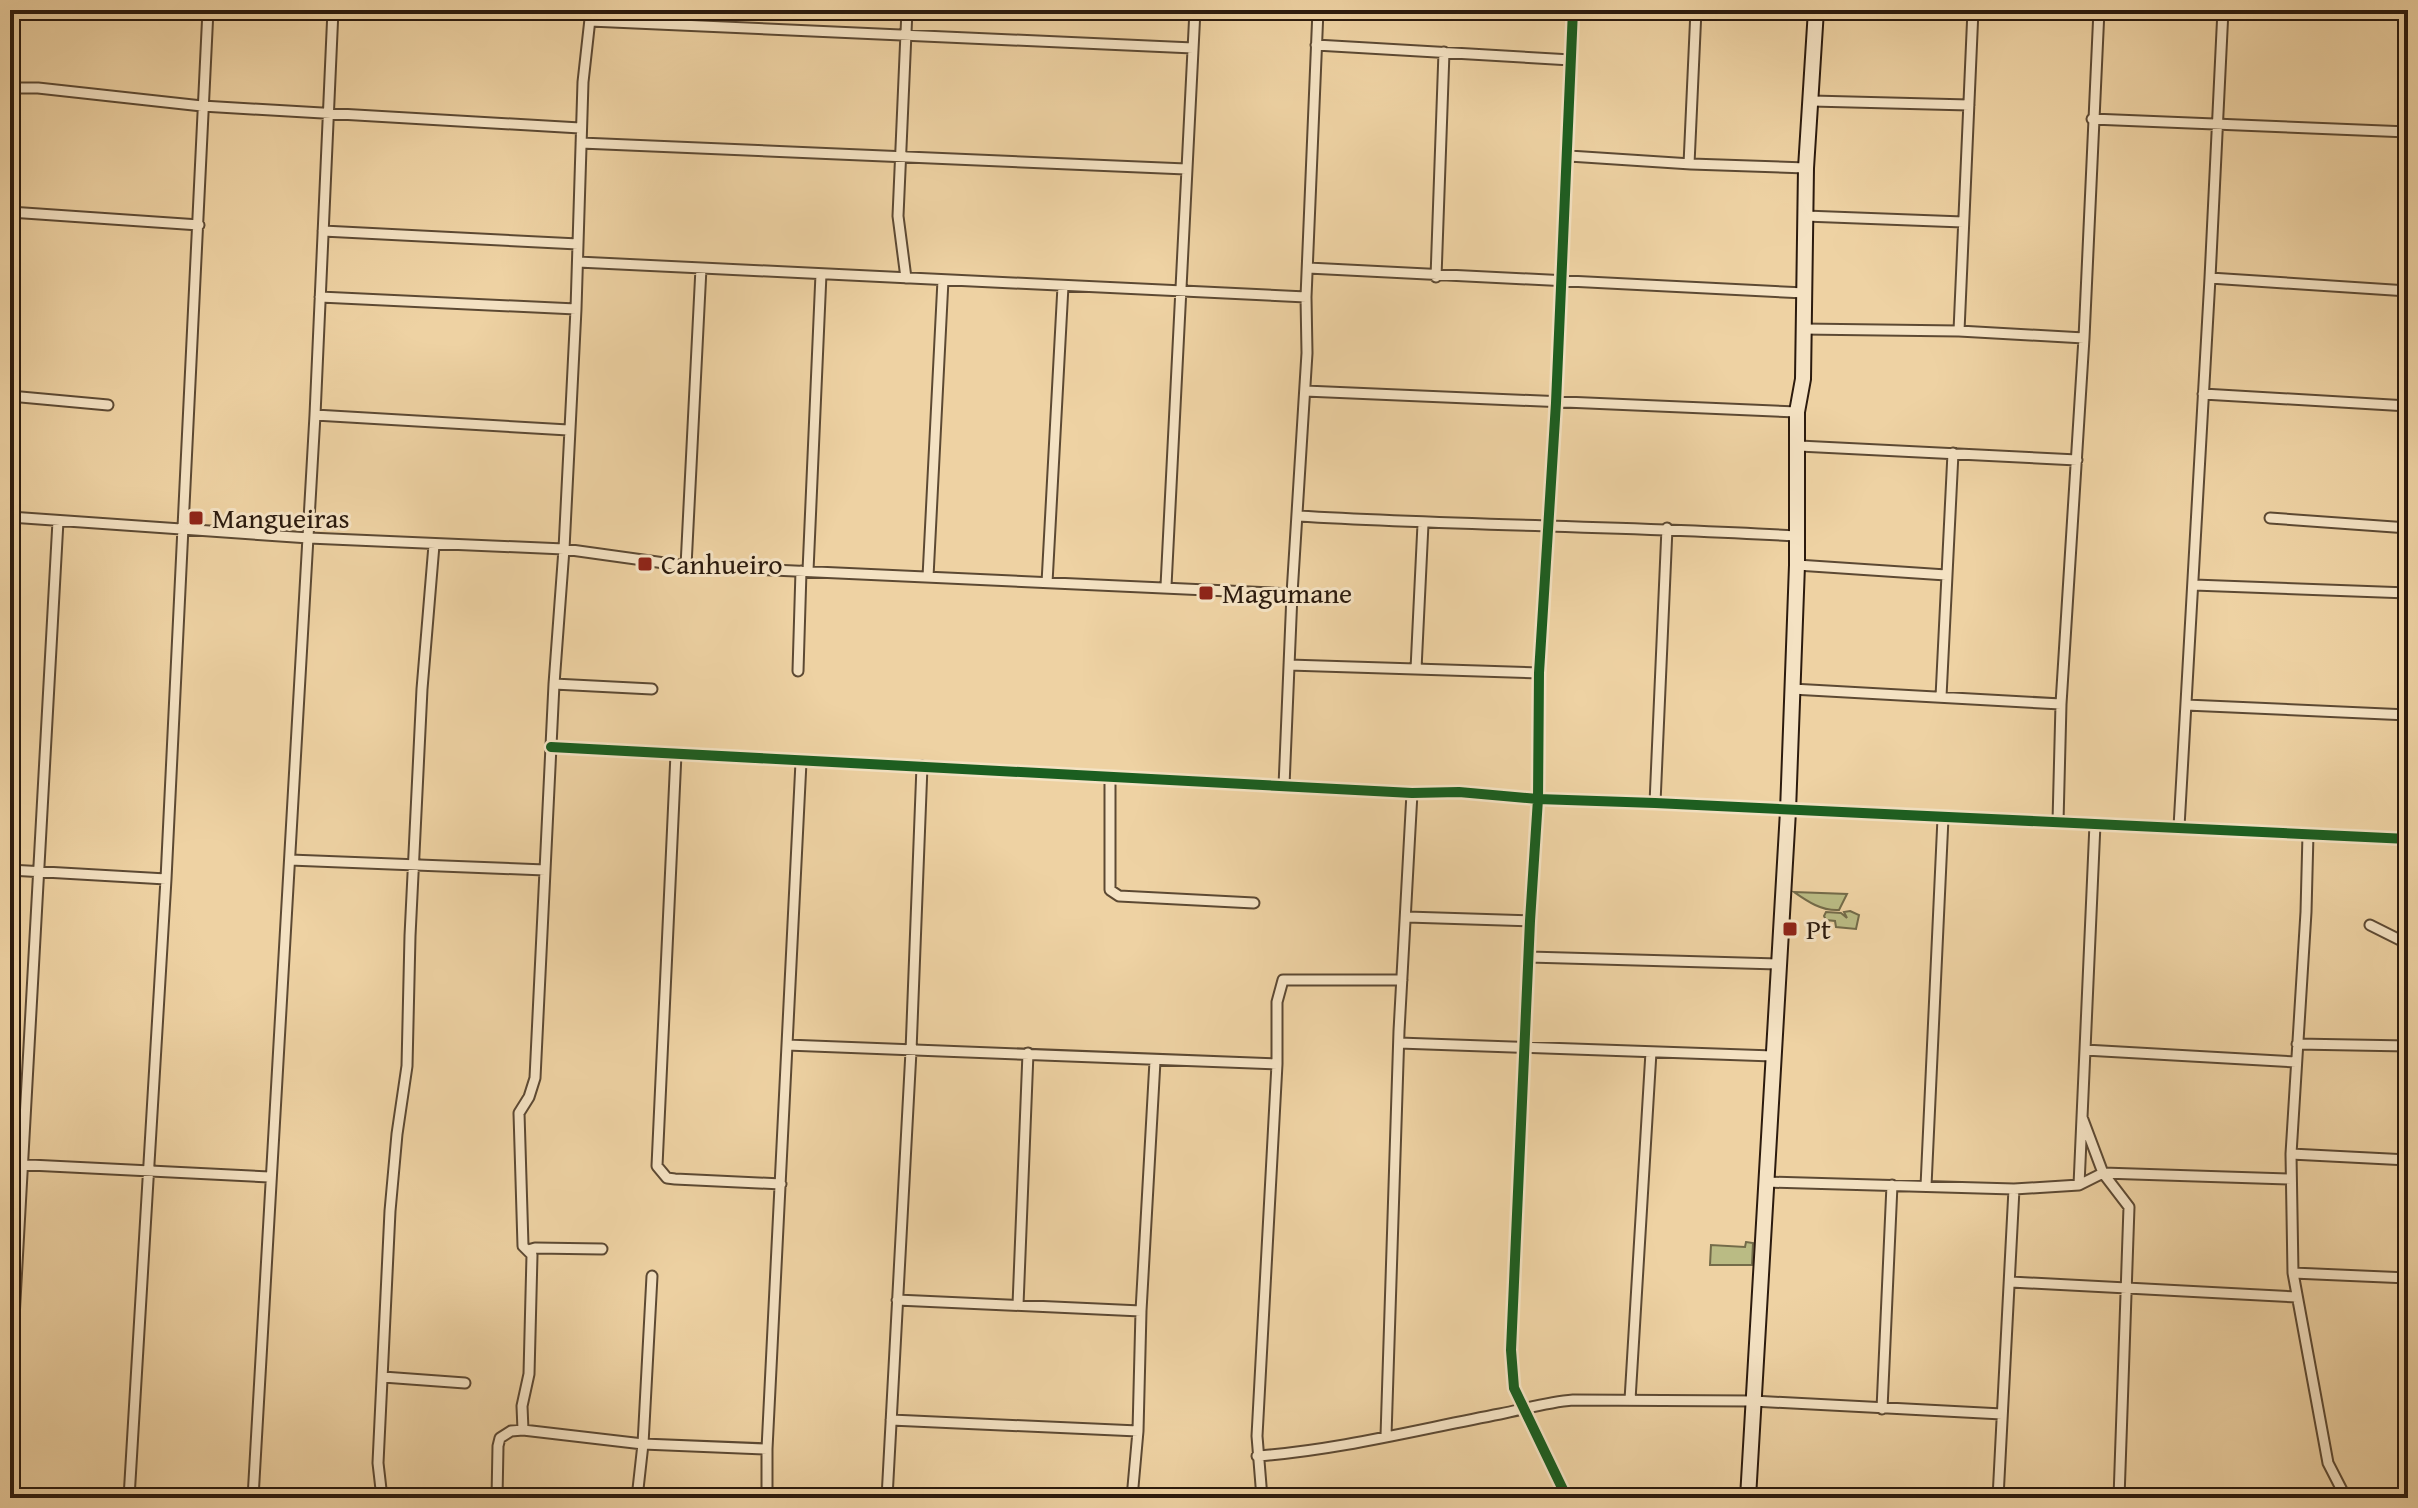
<svg xmlns="http://www.w3.org/2000/svg" width="2418" height="1508" font-family="'Gentium Book Plus',serif">
<rect width="100%" height="100%" fill="#eed2a3"/>
<filter id="stains"><feTurbulence type="fractalNoise" baseFrequency=".0025" numOctaves="4"/><feColorMatrix values="0 0 0 0 .2 0 0 0 0 .09 0 0 0 0 .02 0 0 0 .5 -.17"/></filter>
<radialGradient id="worn" r=".72"><stop offset=".6" stop-color="#630" stop-opacity="0"/><stop offset="1" stop-color="#630" stop-opacity=".3"/></radialGradient>
<path fill="#babb84" stroke="#736b49" stroke-width="2" d="M1794 892 1847 894 1839 910C1821 911 1807 901 1794 892Z
M1850 911 1859 915 1856 929 1836 927 1835 921 1826 920 1824 916 1826 912 1841 913 1847 918 1844 912Z
M1746 1242 1753 1243 1752 1265H1710L1711 1245 1745 1247Z"/>
<g fill="none" stroke-linecap="round" stroke-linejoin="round">
<g stroke="#5c4933" stroke-width="13">
<path id="street" d="M2344 10 2408 13
M590 21 1193 48
M1316 45 1571 60
M10 88H38L202 106 580 128
M1812 101 1969 105
M2092 119 2408 132
M581 143 1186 169
M1569 156 1691 164 1806 168
M1689 164 1696 10
M10 212 199 225
M1805 216 1963 222
M323 231 578 244
M578 262 1306 297
M1308 268 1805 293
M1436 277 1444 52
M906 278 898 216 907 10
M2210 278 2408 291
M320 297 576 309
M1802 329 1959 331 2084 338
M1959 331 1973 10
M1305 391 1797 412
M2203 394 2408 406
M10 396 108 405
M315 415 568 430
M1799 446 2077 460
M1298 516C1464 526 1630 526 1796 536
M10 517 309 538 564 549 686 566 1292 594
M2270 518 2408 528
M1797 565 1946 575
M686 566 701 268
M808 571 821 274
M928 577 943 280
M1047 583 1063 286
M2194 585 2408 593
M1166 586 1195 10
M1289 665 1539 673
M1416 669 1423 524
M798 671 801 571
M554 684 652 689
M1792 689 2061 704
M1941 697 1953 453
M2186 705 2408 715
M551 747 1412 793 1459 792 1538 799 1655 803 2408 839
M676 754 657 1166 667 1178 675 1179 781 1184
M1110 777V890L1119 896 1254 903
M1284 786 1292 594 1307 353 1306 297 1318 10
M1655 803 1667 528
M2058 822 2061 704 2084 338 2099 10
M2179 827 2210 278 2223 10
M2308 834 2306 912 2291 1154 2293 1273 2328 1463 2346 1498
M290 860 545 870
M10 870 166 879
M1407 917 1530 921
M2370 925 2408 944
M1529 957 1778 964
M1399 1043 1773 1056
M2297 1044 2408 1046
M787 1045 1277 1064
M2085 1050 2296 1062
M2082 1117 2103 1173 2129 1207 2119 1498
M2291 1154 2408 1160
M10 1164 269 1177
M1766 1182 2014 1189 2079 1185 2103 1173 2291 1179
M2079 1185 2095 824
M1926 1186 1943 818
M528 1250 535 1248 602 1249
M2293 1273 2408 1278
M2011 1282 2297 1297
M897 1300 1141 1311
M1018 1305 1028 1053
M383 1377 465 1383
M10 1391 58 521
M1630 1400 1651 1052
M1882 1409 1892 1185
M891 1420 1138 1431
M523 1430 522 1406 529 1374 532 1255 523 1246 519 1113 529 1097 535 1078 554 684 564 549 576 309 583 82 591 10
M1386 1436 1399 1031 1412 793
M1257 1456C1339 1450 1420 1429 1500 1414 1525 1409 1548 1402 1573 1400L1753 1401 2002 1414
M129 1498 166 879 208 10
M253 1498 315 415 333 10
M382 1498 378 1463 390 1211 397 1134 407 1066 410 936 422 689 434 545
M497 1498 498 1446 500 1438 511 1431 523 1430 643 1444 767 1449
M637 1498 643 1444 652 1276
M767 1498V1449L801 762
M887 1498 911 1051 922 766
M1132 1498 1138 1431 1141 1311 1155 1061
M1262 1498 1257 1436 1277 1064V1002L1283 980H1402
M1567 1498 1514 1388 1511 1350 1530 921 1538 799 1539 673 1556 403 1573 10
M1998 1498 2014 1189"/>
</g>
<g stroke="#2c1b0e" stroke-width="18">
<path id="secondary" d="M1748 1498 1788 811 1797 565V412L1803 379 1806 168 1816 10"/>
</g>
<use href="#street" stroke="#f4e2c3" stroke-width="9"/>
<use href="#secondary" stroke="#f4e2c3" stroke-width="14"/>
<g stroke="#f4e2c3" stroke-width="15">
<path id="cycleway" d="M551 747 1412 793 1459 792 1538 799 1655 803 2408 839
M1567 1498 1514 1388 1511 1350 1530 921 1538 799 1539 673 1556 403 1573 10"/>
</g>
<use href="#cycleway" stroke="#1b5e20" stroke-width="10"/>
</g>
<g fill="#8f2418" stroke="#f4e2c3" stroke-width="3">
<rect x="188" y="510" width="16" height="16" rx="4"/>
<rect x="637" y="556" width="16" height="16" rx="4"/>
<rect x="1198" y="585" width="16" height="16" rx="4"/>
<rect x="1782" y="921" width="16" height="16" rx="4"/>
</g>
<g text-anchor="middle" stroke-width="6" stroke-linejoin="round" paint-order="stroke">
<g font-size="28" fill="#2c1b0e" stroke="#f4e2c3" text-anchor="start">
<text x="212" y="528">Mangueiras</text>
<text x="661" y="574">Canhueiro</text>
<text x="1222" y="603">Magumane</text>
<text x="1806" y="939">Pt</text>
</g>
</g>
<rect width="2418" height="1508" fill="none" stroke="#eed2a3" stroke-width="40"/>
<rect x="12" y="12" width="2394" height="1484" fill="none" stroke="#2c1b0e" stroke-width="4"/>
<rect x="20" y="20" width="2378" height="1468" fill="none" stroke="#2c1b0e" stroke-width="2"/>
<rect width="100%" height="100%" filter="url(#stains)"/>
<rect width="100%" height="100%" fill="url(#worn)"/>
</svg>
